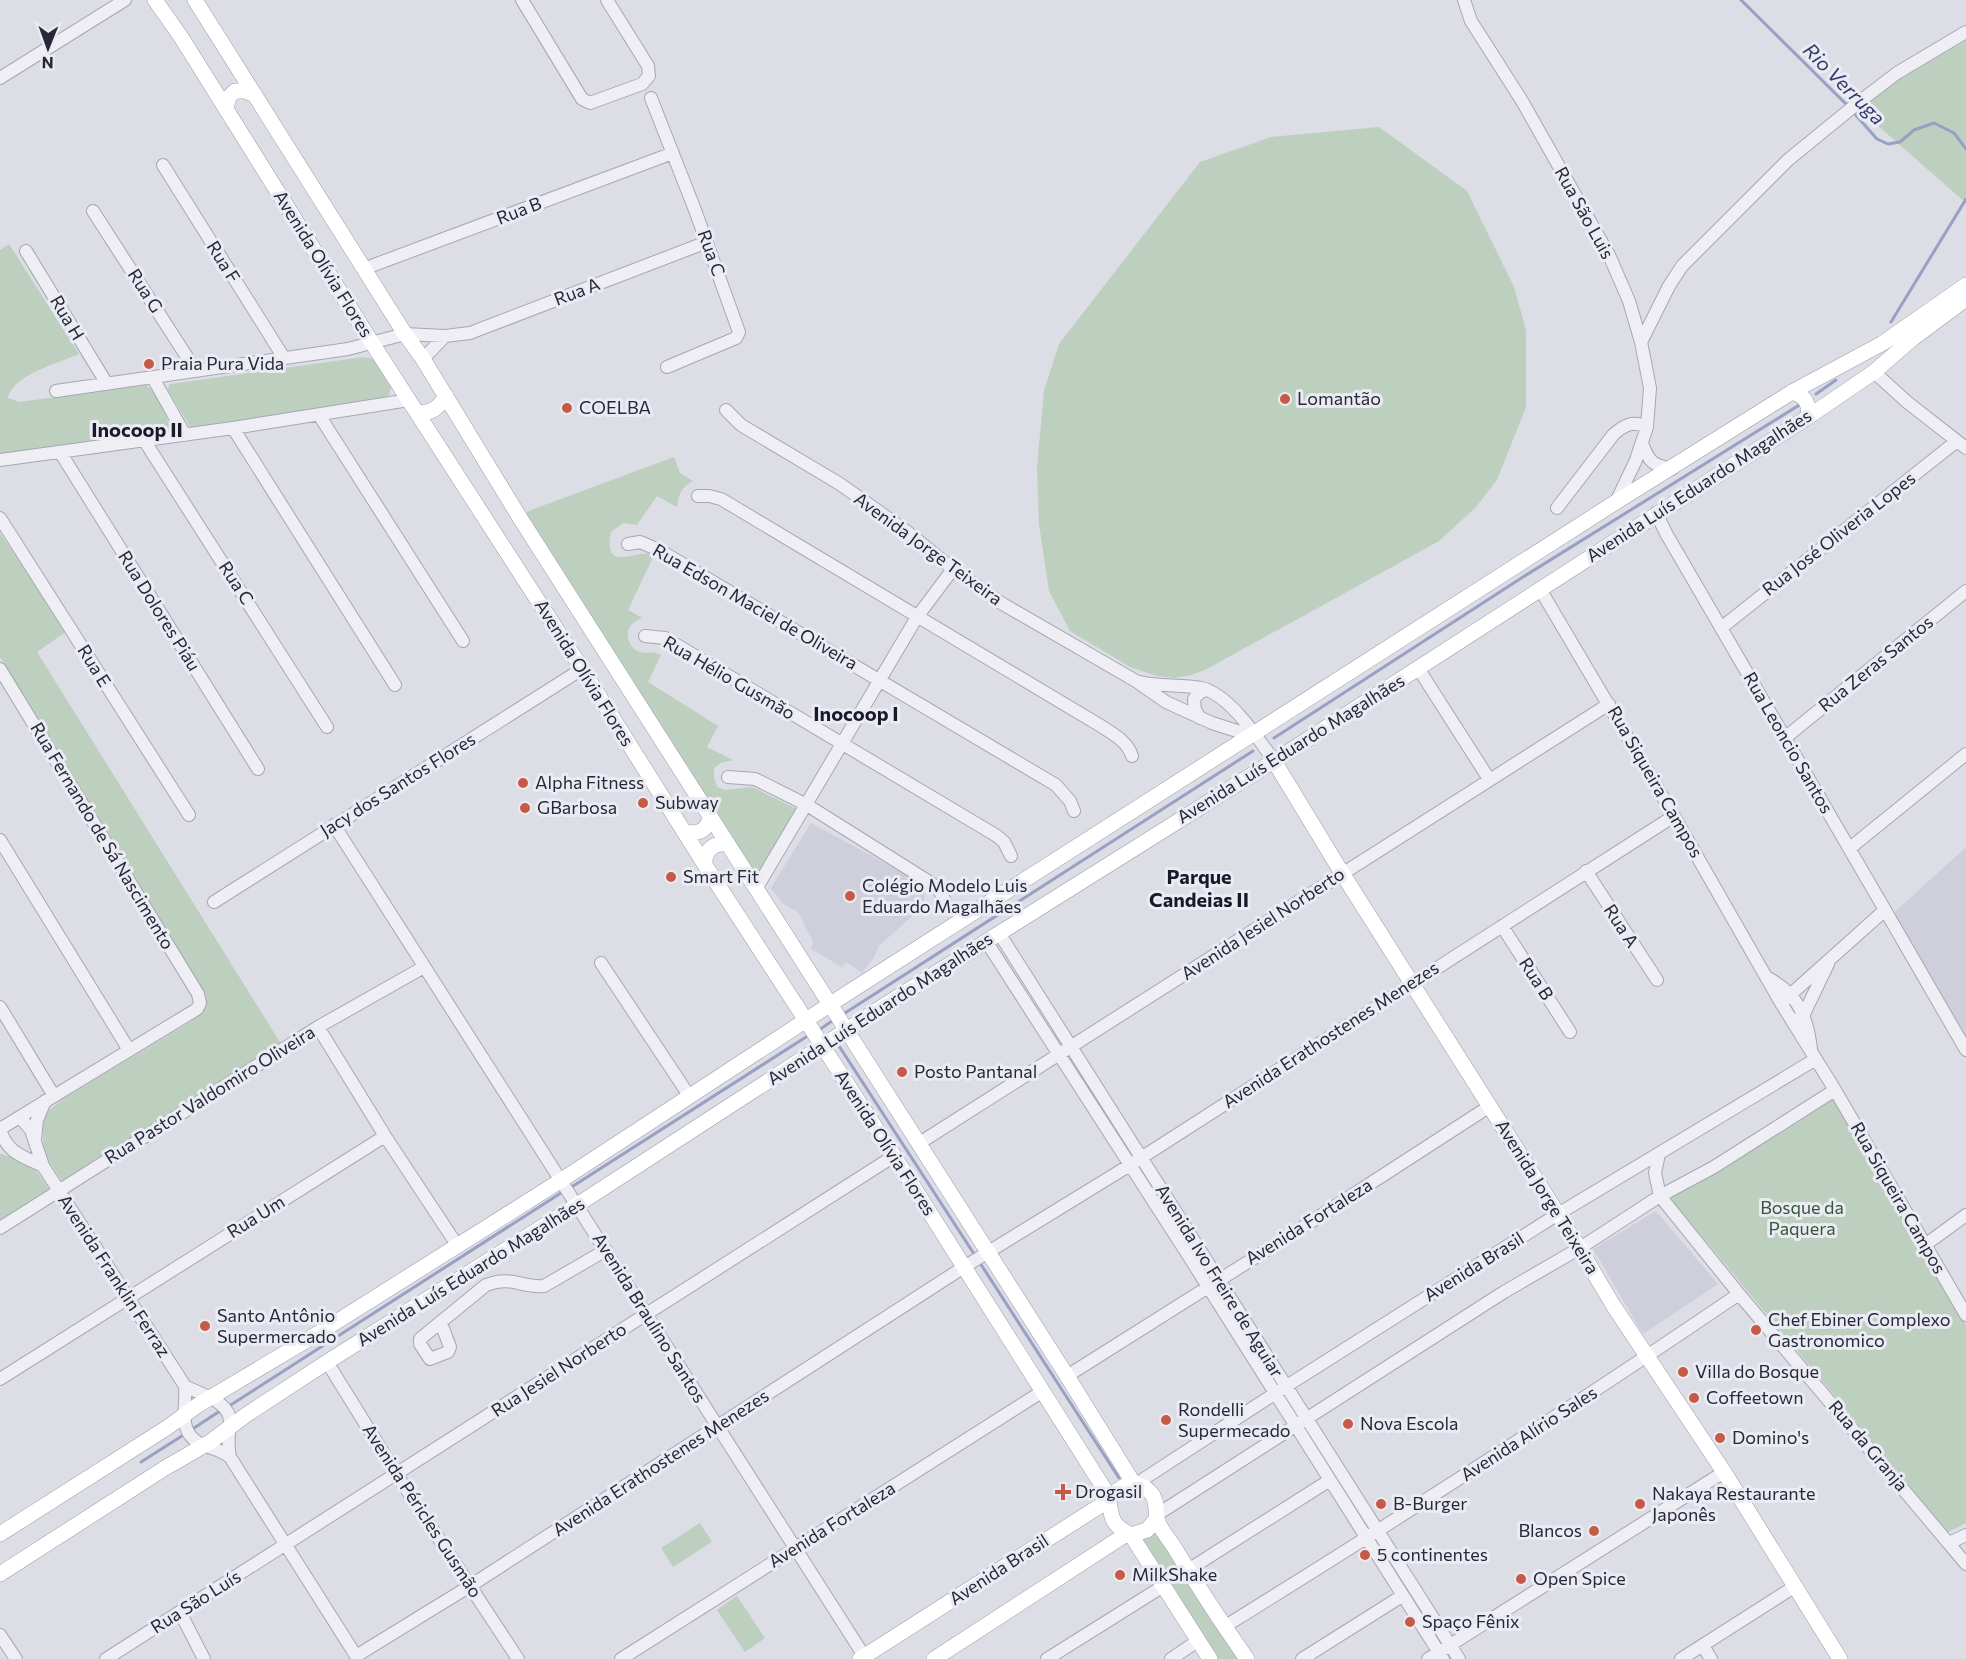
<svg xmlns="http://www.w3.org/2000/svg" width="1966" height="1659" font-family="Commissioner,sans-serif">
<rect width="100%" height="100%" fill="#dcdde5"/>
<path fill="#cecfda" d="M811 823 927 886 922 907 879 946 874 957 862 973 847 962 842 967 811 949 813 942 799 913 782 903 771 888Z
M1966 847V1050L1890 919 1896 911Z
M1656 1211 1718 1284 1643 1334 1593 1249Z"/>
<path fill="#bdcfbf" d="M1966 41V203L1859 109 1895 82Z
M1379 127 1467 191 1514 287 1526 330V407L1497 480 1475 508 1439 541 1205 670 1191 675 1174 678 1157 676 1130 667 1070 631 1049 591 1039 524 1037 467 1044 391 1059 344 1200 162 1271 137Z
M9 244 79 354C59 363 12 375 8 398L19 402 146 385 155 393 171 427 164 432 0 455V250Z
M363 357 376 359 392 384 389 395 379 400 192 430 168 390 169 385 171 384Z
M674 457 680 473 693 481C682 487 678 494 677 507L657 496 637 525 623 523 611 532C602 576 639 547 654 555L628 610 642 618C638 620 632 623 630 626 625 634 629 648 638 651 646 655 653 650 661 655L648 682 718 726 707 747 733 760 721 763 714 768V777L717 787 725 790 752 787 799 810 756 878 524 514 531 510Z
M0 533 67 631 37 652 281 1044 64 1184 44 1154 43 1138V1123L48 1111 63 1099 190 1022C203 1012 206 1005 201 990L0 657Z
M1830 1092 1966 1325V1523L1948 1532 1670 1198Z
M0 1154C31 1161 34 1166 51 1192L0 1225Z
M1158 1518 1247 1659H1211L1131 1534Z
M700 1523 712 1542 673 1567 661 1548Z
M737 1596 765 1638 745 1652 717 1610Z"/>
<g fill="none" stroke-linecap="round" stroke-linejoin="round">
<path stroke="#98a0c4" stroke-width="3" d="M1741 0 1849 107
M1853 112 1877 139 1888 144 1900 142 1914 130 1934 123 1954 133 1966 149
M1891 322 1966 199
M1816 394 1836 380
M1274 738 1523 577 1801 404
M845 1013 1253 751
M819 1030 832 1021
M839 1046 976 1257
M570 1188 806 1037
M980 1263 1119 1478
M229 1406 564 1191
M191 1430 223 1409
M141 1462 185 1434"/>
<g stroke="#a6a7b2" stroke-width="14">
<path id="minor" d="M522 0 582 99 590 103 642 84 649 76 648 66 607 0
M1464 0 1471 21 1522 101 1609 255 1629 301 1641 342 1650 388 1647 427 1636 460 1616 502
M0 78 125 0
M651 98 695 210 739 332 736 338 667 367
M163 165 284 358
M93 211 196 371
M26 251 107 384
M366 268 673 153
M1641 342 1669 286 1682 266 1788 160 1859 102 1897 73 1966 32
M423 359 445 336
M1874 372 1907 402 1966 448
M153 378 185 435
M56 391 348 349 405 334 445 336 470 333 707 242
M726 410 741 425 840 484 906 531 953 569 1001 603 1136 681 1166 702 1212 723 1237 731 1255 734
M319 415 463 641
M233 428 395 685
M144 440 327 727
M1642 443C1649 462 1652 465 1672 469
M60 452 258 769
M0 460 233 428 409 400
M698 496H709L721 499 1101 726C1113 734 1127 741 1132 756
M1557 508 1613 435C1624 425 1633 420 1647 427
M1656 513 1667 535 1885 910 1781 1003
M0 518 189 815
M628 544 640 542 659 550 1056 785 1070 801 1074 811
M1540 589 1674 816 1781 1003 1835 1090 1966 1315
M1721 628 1957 441
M645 636 665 638 997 836 1004 842 1011 856
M1418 668 1489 779
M0 669 198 994 200 1003 197 1009 0 1129
M1140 682C1160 687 1181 684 1201 688 1229 694 1258 738 1274 761
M1200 718 1195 710 1194 699 1200 692 1208 690
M1786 737 1966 591
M728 777 755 779 807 805 931 883 939 890 945 901
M334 825 866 1659
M0 840 129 1050
M1850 848 1966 754
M1586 871 1657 980
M756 889 917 617 953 569
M214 902 582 669
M1885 910 1966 1050
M1502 926 1570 1032
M999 933 1459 1659
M986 941 1188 1255 1443 1659
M601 963 690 1097
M1768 978C1798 994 1807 1016 1811 1049
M0 1007 54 1096
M1800 1017 1803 1016 1828 964
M318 1027 385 1136 457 1245
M20 1117 31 1130 43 1166 185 1386C201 1395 231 1401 230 1423 229 1436 227 1444 230 1457L358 1659
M0 1129C7 1153 22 1156 43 1166
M35 1139 37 1120 45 1101
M918 1144 1609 704
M1659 1154 1655 1173 1660 1196 1739 1294 1966 1564
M0 1228 318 1027 424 967
M1925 1245 1966 1215
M441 1323 450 1347 448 1352 430 1359 420 1344V1339L486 1285C512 1275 521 1288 544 1286L606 1250
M327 1362 397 1475 518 1659
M1067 1376 1297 1231 1490 1106
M0 1379 385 1136
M185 1386C187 1406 177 1431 199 1443 210 1449 219 1448 230 1457
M1136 1484 1285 1387 1558 1214 1816 1059
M1158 1514 1504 1292 1580 1248 1660 1196 1714 1167 1835 1090
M1949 1543 1966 1535
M1188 1570 1330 1480
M180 1612 204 1659
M1224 1627C1398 1519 1570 1409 1739 1294
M0 1635 16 1659
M1703 1646 1711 1659
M356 1656 470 1586 964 1267 1130 1165 1674 816
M106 1659 894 1156
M621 1659 1043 1391
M1047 1659 1165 1585
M1171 1659 1199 1640
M1302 1659 1402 1596
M1428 1659 1724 1472
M1681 1659 1794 1587"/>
</g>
<g stroke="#9c9eb0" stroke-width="16">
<path id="major" d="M155 0 181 37 372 343 582 669 705 865 894 1156 1110 1498
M195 0 405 334 423 359 520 518 1067 1376 1134 1484
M226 108 229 97 235 91H245L255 95
M1792 392C1805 396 1810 403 1808 417
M418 412C432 414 439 407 446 396
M1274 761 1342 873 1578 1246 1613 1305 1724 1472 1840 1659
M684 832C698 834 706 832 710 818
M705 865C704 851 713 842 727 844
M1109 1500C1111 1519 1113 1526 1131 1535L1210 1659
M0 1534 168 1427 198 1405 322 1331 560 1181 846 994 1616 502 1792 392 1883 343 1966 285
M1131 1535 1147 1530 1157 1518
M0 1574 165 1468 210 1442 246 1415 327 1362 577 1205 896 998 1274 761 1808 417 1874 372 1912 339 1966 299
M860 1659 1109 1500C1119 1485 1137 1477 1151 1493 1158 1501 1155 1510 1157 1519 1159 1528 1169 1539 1174 1547 1197 1585 1221 1622 1247 1659
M934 1659 1128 1533"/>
</g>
<use href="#minor" stroke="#eeeef4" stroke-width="12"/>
<use href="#major" stroke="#fff" stroke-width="15"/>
</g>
<g fill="#c55b46" stroke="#ebecf3" stroke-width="2">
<circle cx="149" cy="364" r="6"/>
<circle cx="1285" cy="399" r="6"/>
<circle cx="567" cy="408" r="6"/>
<circle cx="523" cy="783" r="6"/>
<circle cx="643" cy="803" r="6"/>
<circle cx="525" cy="808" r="6"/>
<circle cx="671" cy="877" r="6"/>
<circle cx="850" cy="896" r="6"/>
<circle cx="902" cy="1072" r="6"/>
<circle cx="205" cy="1326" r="6"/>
<circle cx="1756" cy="1330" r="6"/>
<circle cx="1683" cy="1372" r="6"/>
<circle cx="1694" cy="1398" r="6"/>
<circle cx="1166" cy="1420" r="6"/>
<circle cx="1348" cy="1424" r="6"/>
<circle cx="1720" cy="1438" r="6"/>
<path d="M1060 1483h6v6h6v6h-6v6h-6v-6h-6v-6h6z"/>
<circle cx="1381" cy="1504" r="6"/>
<circle cx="1640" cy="1504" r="6"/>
<circle cx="1594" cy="1531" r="6"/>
<circle cx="1365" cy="1555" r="6"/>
<circle cx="1120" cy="1575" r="6"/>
<circle cx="1521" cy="1579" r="6"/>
<circle cx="1410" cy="1622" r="6"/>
</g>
<g text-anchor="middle" stroke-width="6" stroke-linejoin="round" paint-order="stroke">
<g font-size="18" fill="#27283a" stroke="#ebecf3">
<text transform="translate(519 211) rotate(-21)" y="6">Rua B</text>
<text transform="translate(1584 213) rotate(61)" y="6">Rua São Luis</text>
<text transform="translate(711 253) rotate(70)" y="6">Rua C</text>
<text transform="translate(223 262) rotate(58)" y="6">Rua F</text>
<text transform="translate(323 264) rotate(58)" y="6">Avenida Olívia Flores</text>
<text transform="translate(145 291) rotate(57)" y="6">Rua G</text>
<text transform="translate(577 292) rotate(-21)" y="6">Rua A</text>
<text transform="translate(67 318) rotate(59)" y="6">Rua H</text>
<text transform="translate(1699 486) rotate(-33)" y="6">Avenida Luís Eduardo Magalhães</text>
<text transform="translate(1839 534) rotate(-38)" y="6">Rua José Oliveria Lopes</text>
<text transform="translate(928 549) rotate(36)" y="6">Avenida Jorge Teixeira</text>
<text transform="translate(236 583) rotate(57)" y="6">Rua C</text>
<text transform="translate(755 607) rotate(30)" y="6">Rua Edson Maciel de Oliveira</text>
<text transform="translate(159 611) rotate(58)" y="6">Rua Dolores Piáu</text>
<text transform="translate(1876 664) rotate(-39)" y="6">Rua Zeras Santos</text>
<text transform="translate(94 666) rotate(58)" y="6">Rua E</text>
<text transform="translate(584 673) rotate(58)" y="6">Avenida Olívia Flores</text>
<text transform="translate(729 678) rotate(30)" y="6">Rua Hélio Gusmão</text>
<text transform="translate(1788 743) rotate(60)" y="6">Rua Leoncio Santos</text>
<text transform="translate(1291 749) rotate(-32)" y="6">Avenida Luís Eduardo Magalhães</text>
<text transform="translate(1655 782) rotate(60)" y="6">Rua Siqueira Campos</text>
<text transform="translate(398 785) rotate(-32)" y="6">Jacy dos Santos Flores</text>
<text transform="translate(102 836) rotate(59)" y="6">Rua Fernando de Sá Nascimento</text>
<text transform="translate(1263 924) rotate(-33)" y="6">Avenida Jesiel Norberto</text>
<text transform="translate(1621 926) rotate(57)" y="6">Rua A</text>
<text transform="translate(1536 979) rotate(57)" y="6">Rua B</text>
<text transform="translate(880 1009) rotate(-33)" y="6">Avenida Luís Eduardo Magalhães</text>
<text transform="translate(1331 1035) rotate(-33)" y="6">Avenida Erathostenes Menezes</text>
<text transform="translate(210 1095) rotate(-32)" y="6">Rua Pastor Valdomiro Oliveira</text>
<text transform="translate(885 1143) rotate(57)" y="6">Avenida Olívia Flores</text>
<text transform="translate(1547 1197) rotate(58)" y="6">Avenida Jorge Teixeira</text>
<text transform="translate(1898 1198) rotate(60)" y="6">Rua Siqueira Campos</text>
<text transform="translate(256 1217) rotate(-32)" y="6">Rua Um</text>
<text transform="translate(1309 1222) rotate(-32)" y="6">Avenida Fortaleza</text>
<text transform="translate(1474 1267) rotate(-32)" y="6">Avenida Brasil</text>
<text transform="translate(471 1272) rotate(-32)" y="6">Avenida Luís Eduardo Magalhães</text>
<text transform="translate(114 1276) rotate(57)" y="6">Avenida Franklin Ferraz</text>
<text transform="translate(1219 1281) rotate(58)" y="6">Avenida Ivo Freire de Aguiar</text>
<text transform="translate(649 1318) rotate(58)" y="6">Avenida Braulino Santos</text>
<text transform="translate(559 1370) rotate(-33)" y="6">Rua Jesiel Norberto</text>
<text transform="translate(1529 1434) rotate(-33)" y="6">Avenida Alírio Sales</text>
<text transform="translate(1868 1446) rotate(50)" y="6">Rua da Granja</text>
<text transform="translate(661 1463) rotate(-33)" y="6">Avenida Erathostenes Menezes</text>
<text transform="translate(422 1511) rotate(57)" y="6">Avenida Péricles Gusmão</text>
<text transform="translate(832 1525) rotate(-32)" y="6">Avenida Fortaleza</text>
<text transform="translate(999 1570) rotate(-33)" y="6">Avenida Brasil</text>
<text transform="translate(196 1602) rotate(-32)" y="6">Rua São Luís</text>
</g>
<g font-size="18" fill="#27283a" stroke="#ebecf3" text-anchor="start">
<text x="161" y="370">Praia Pura Vida</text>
<text x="1297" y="405">Lomantão</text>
<text x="579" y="414">COELBA</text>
<text x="535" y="789">Alpha Fitness</text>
<text x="655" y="809">Subway</text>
<text x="537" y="814">GBarbosa</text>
<text x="683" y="883">Smart Fit</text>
<text x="862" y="892">Colégio Modelo Luis<tspan x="862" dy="21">Eduardo Magalhães</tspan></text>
<text x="914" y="1078">Posto Pantanal</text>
<text x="217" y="1322">Santo Antônio<tspan x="217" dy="21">Supermercado</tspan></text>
<text x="1768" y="1326">Chef Ebiner Complexo<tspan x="1768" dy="21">Gastronomico</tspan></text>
<text x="1695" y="1378">Villa do Bosque</text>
<text x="1706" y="1404">Coffeetown</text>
<text x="1178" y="1416">Rondelli<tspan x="1178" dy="21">Supermecado</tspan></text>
<text x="1360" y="1430">Nova Escola</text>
<text x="1732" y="1444">Domino's</text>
<text x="1075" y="1498">Drogasil</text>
<text x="1652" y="1500">Nakaya Restaurante<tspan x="1652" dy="21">Japonês</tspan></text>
<text x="1393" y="1510">B-Burger</text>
<text x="1582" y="1537" text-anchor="end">Blancos</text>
<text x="1377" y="1561">5 continentes</text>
<text x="1132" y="1581">MilkShake</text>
<text x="1533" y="1585">Open Spice</text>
<text x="1422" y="1628">Spaço Fênix</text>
</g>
<g font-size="18" fill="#355539" stroke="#ebecf3">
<text x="1802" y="1214">Bosque da<tspan x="1802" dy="21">Paquera</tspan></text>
</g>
<g font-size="20" font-style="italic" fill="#333b6c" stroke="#ebecf3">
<text transform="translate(1844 84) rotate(45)" y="7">Rio Verruga</text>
</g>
<g font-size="20" font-weight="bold" fill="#19192b" stroke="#ebecf3">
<text x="137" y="437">Inocoop II</text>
<text x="856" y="721">Inocoop I</text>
<text x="1199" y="884">Parque<tspan x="1199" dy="23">Candeias II</tspan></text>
</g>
</g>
<g transform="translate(48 48) rotate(181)" stroke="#ebecf3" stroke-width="4.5" paint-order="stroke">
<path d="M0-4.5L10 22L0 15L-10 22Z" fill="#27283a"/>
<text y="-9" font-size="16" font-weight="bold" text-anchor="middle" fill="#27283a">N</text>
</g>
</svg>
